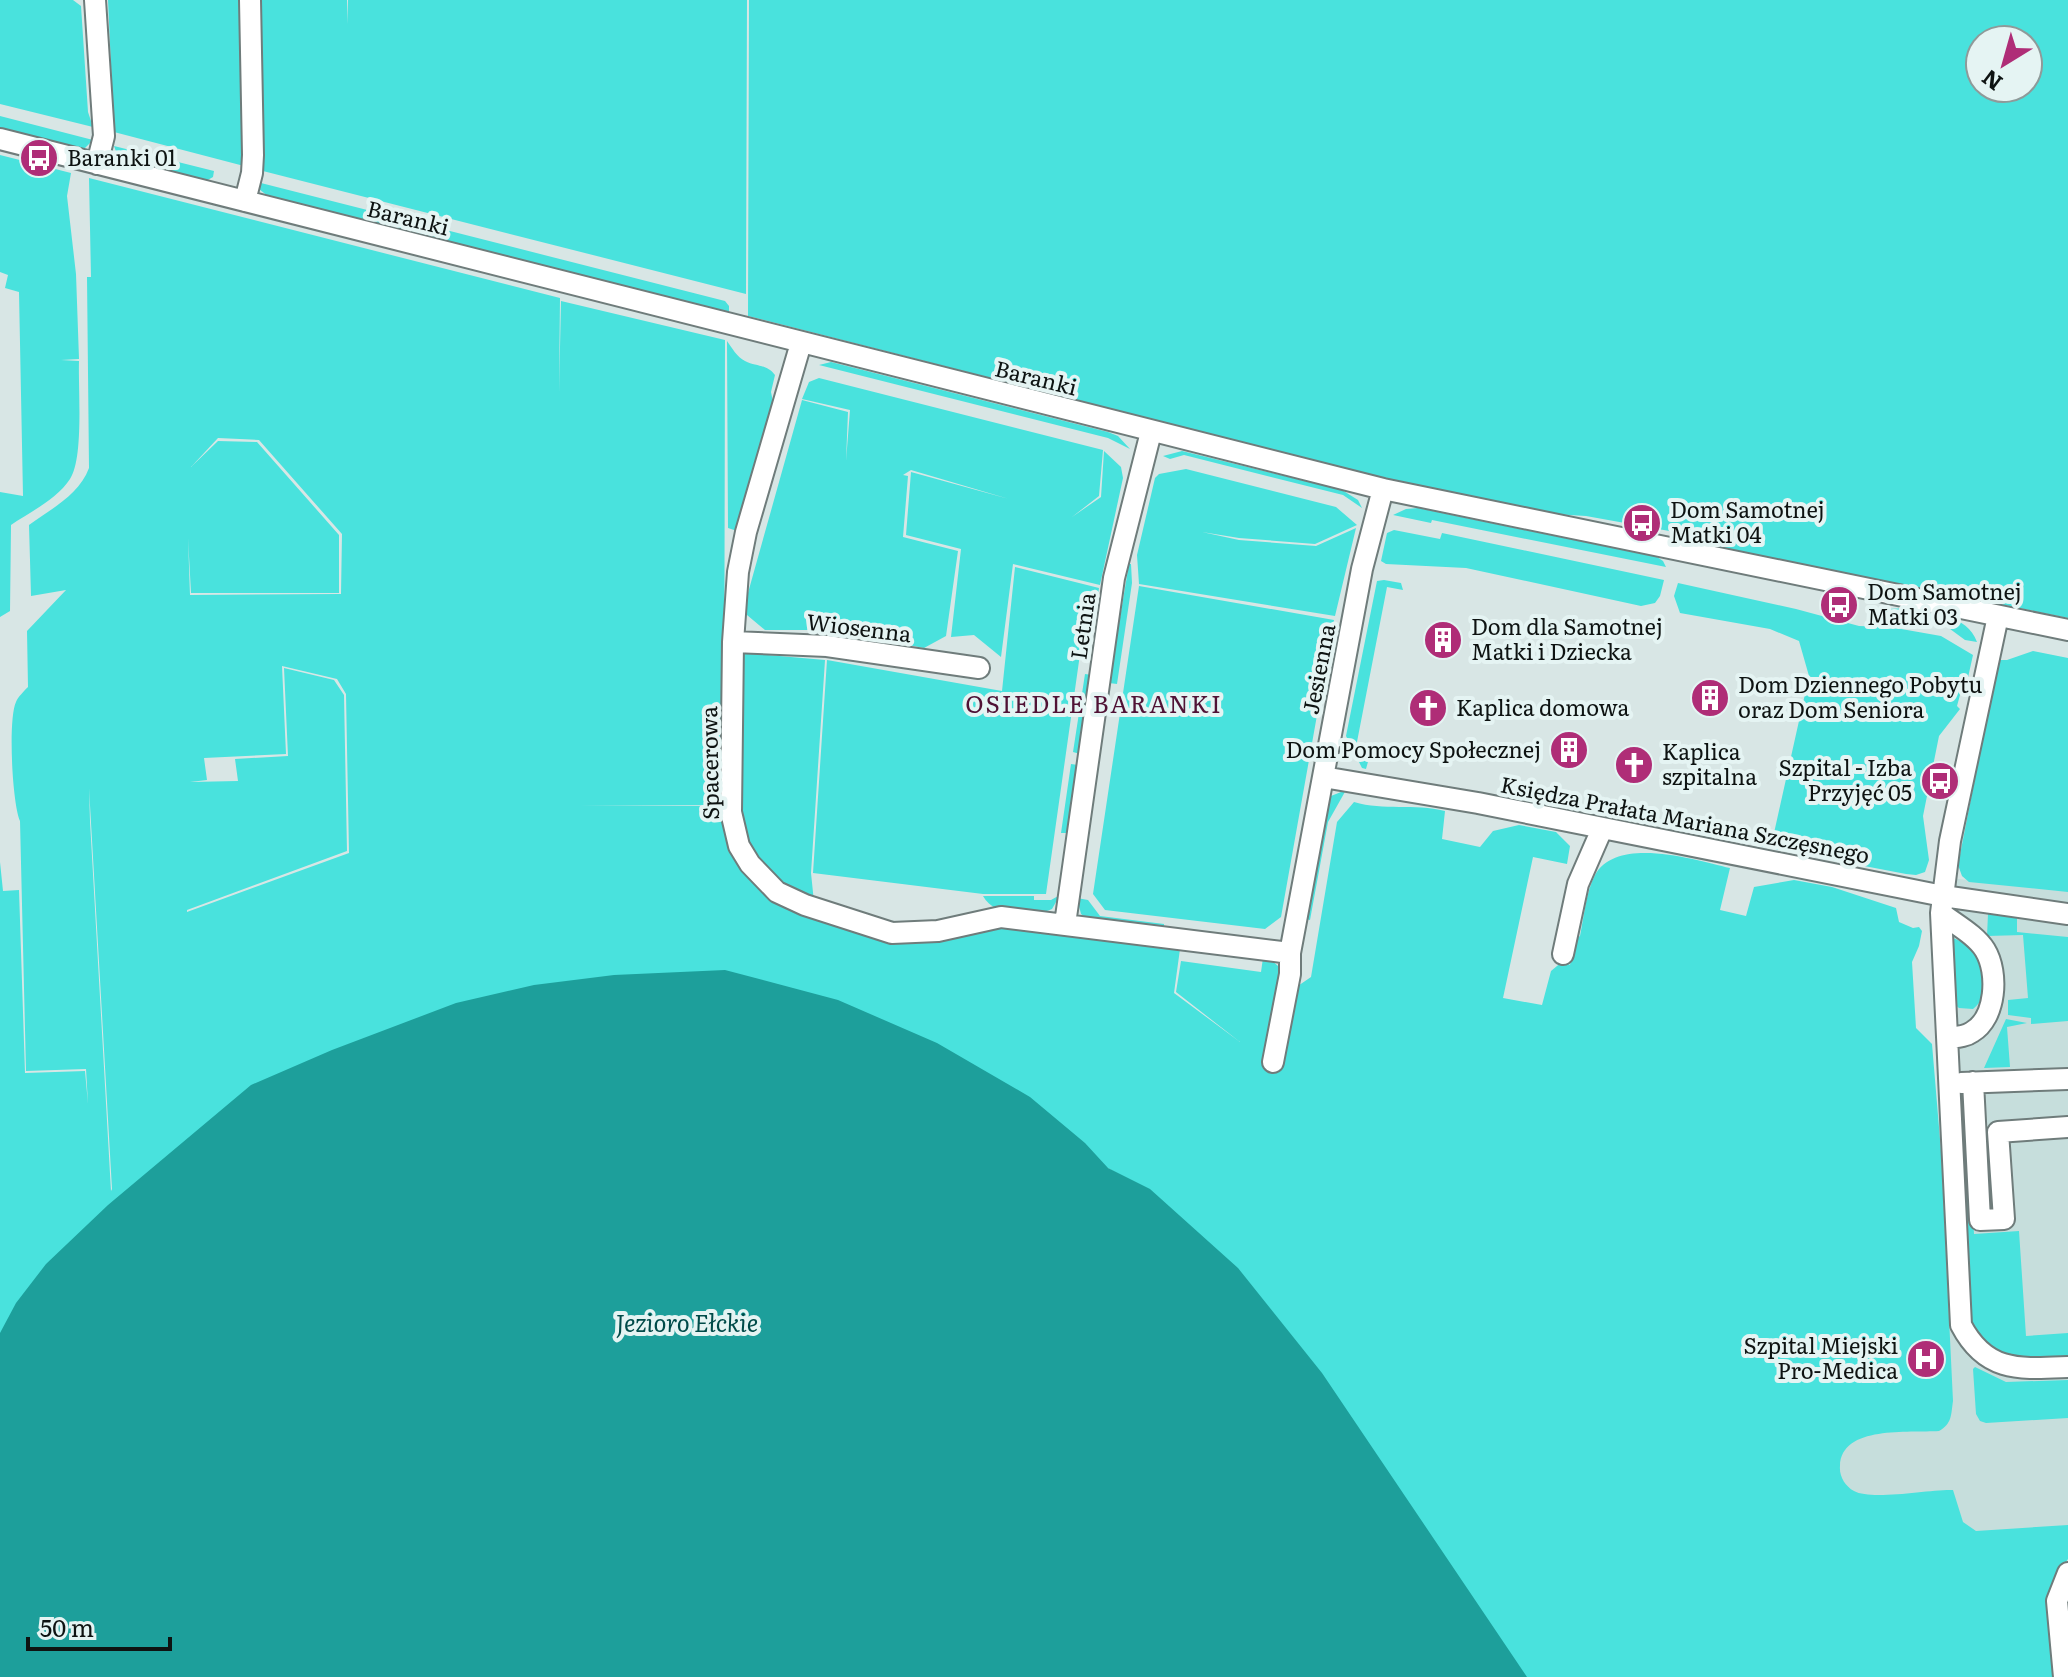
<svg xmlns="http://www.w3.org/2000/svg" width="2068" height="1677" font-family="Literata,serif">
<rect width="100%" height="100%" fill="#d8e6e5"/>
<path fill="#c6dedc" d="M1938 877 2068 890V1533L1798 1550 1771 1185 1945 1174 1933 954Z"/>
<path fill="#49e2dd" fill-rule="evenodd" d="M0 0H73L81 6 88 112 93 127 0 104Z
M108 0H242L244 166 114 132Z
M261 0H347V24L348 0H747L746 294 259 170 262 157Z
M749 0H2068V618L1707 545 1686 534 1586 516 1553 514 1383 478 748 316ZM1980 40H2028V88H1980Z
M0 116 93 140 85 148H78L0 128Z
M114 146 214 171 213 177 206 181 125 160 118 157Z
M0 155 71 173 67 196 76 274 79 359 61 360 79 361C78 388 84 458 70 479 57 499 30 512 11 525L10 611 0 617V492L23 496 19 292 5 288 8 275 0 272Z
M89 178 560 298 559 393 561 301 725 340 724 805H580L724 806 744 866 868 931 977 932 999 928 1180 949 1174 993 1240 1042 1176 992 1181 961 1261 972 1263 958C1280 961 1285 976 1292 990L1311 977 1337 822 1354 802C1384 811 1414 803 1445 811L1442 839 1480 847 1493 831 1519 825 1556 832 1570 846 1567 864 1533 857 1503 998 1542 1005 1551 971 1563 961 1570 965 1574 940 1580 936C1584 917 1586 892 1595 875 1617 835 1696 860 1730 868L1720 910 1746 916 1754 887 1794 880 1832 887 1896 908 1899 922 1913 928 1919 927 1922 931 1919 946 1912 962 1916 1028 1932 1044 1941 1151 1953 1401C1951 1415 1952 1424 1939 1431 1909 1433 1841 1425 1840 1466 1839 1476 1845 1486 1854 1491 1872 1501 1930 1489 1953 1490L1963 1522 1976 1531 2068 1525V1559L2055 1578 2051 1599 2055 1677H1458L1119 1175 1108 1168 0 1600V862L3 891 19 890 25 1073 85 1071 88 1104 86 1069 26 1071 20 821C12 802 8 719 16 702 18 697 24 691 28 687L27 631 66 590 31 596 29 525C51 509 79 495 89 468L87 277H91ZM218 438 259 440 342 534 341 594 190 595 188 538 191 593H339V535L257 442 218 441 191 467ZM282 666 337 679 346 694 349 853 187 912V910L347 851 344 695 334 680 284 668 288 756 235 759 238 781 190 782 207 780 204 758 286 754ZM89 788 112 1189 111 1191 90 821Z
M257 182 725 301 729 306V313L269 197 259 189Z
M727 341C732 348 737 357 745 361 757 367 767 364 775 375L771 392 773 402 737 531 728 528Z
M831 362 1108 432 1118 436 1130 449 1108 438 819 365Z
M819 378 1103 450 1099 496 1072 517 1101 497 1104 451 1121 467 1123 478 1100 585 1013 564 1001 657 974 635 951 637 961 549 906 535 911 472 1009 499 911 470 903 475 908 476 903 537 958 551 946 636 924 648 830 630H765L747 615 746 600 802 400 848 412 846 461 850 410 802 399 809 382Z
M1182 451 1342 490 1358 500 1362 508 1343 495 1184 455 1170 459 1163 456Z
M1186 469 1336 507 1357 525 1315 544 1239 538 1202 532 1239 540 1316 546 1356 528 1335 616 1139 584 1137 555 1155 478 1159 474Z
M1418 508 1657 557 1663 561 1666 567 1432 520 1431 523 1393 515 1406 509Z
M1394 530 1440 539 1442 533 1664 580 1660 596 1655 603 1641 606 1466 568 1386 564 1381 561 1387 533Z
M1129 564H1131L1132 583 1117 684 1109 683Z
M1015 567 1099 588 1091 640H1082L1046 894H983L813 873 827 660 1002 691Z
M1384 580 1401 583 1403 590 1387 587 1356 747 1371 751 1366 769 1362 768 1346 736 1377 581Z
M1678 583 1796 609 1859 626 1890 627 1941 636 1973 655 1965 691 1960 695 1957 706 1960 709 1939 736 1923 816 1929 860 1925 872 1916 875 1906 874 1759 846 1756 830 1774 833 1809 676 1799 641 1770 629 1680 613 1674 596Z
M1139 586 1334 620 1281 917 1265 929 1105 910 1093 894Z
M1907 608C1933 614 1967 614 1977 642L1965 640 1946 626 1870 610Z
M2033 651 2068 658V892L1969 882 1962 876 1958 865 1998 660H2007Z
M743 653 825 660 811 873 814 902 772 879 743 837 736 805Z
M1085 674 1092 675 1080 754 1073 752Z
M1071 764 1078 765 1068 833H1061Z
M1346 790 1328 822 1310 920 1306 919 1327 805 1331 796Z
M1060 895 1052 909C1032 918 994 917 983 896H1034V900H1051Z
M1077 898 1088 900 1100 916 1164 924V929L1088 919 1081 914Z
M1988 914 2017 918V932L2068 937V1021L2031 1024V1018L2008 1015V1000L2028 998 2023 935 1987 936Z
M1950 937C1980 945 2000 988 1973 1009L1959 1008 1953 1003Z
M2006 1019 2027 1023 2007 1027 2010 1067 1984 1068Z
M1959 1104 1967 1107 1974 1234 2019 1231 2026 1336 2068 1333V1357C2036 1359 2005 1365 1982 1339 1976 1331 1971 1326 1969 1316Z
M1975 1367 2006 1382 2068 1380V1418L1986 1423 1980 1421 1976 1414 1973 1369Z"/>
<path fill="#1d9f9b" d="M725 970 838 1000 937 1043 1030 1097 1085 1143 1108 1168 1150 1189 1238 1268 1322 1373 1527 1677H0V1333L16 1303 46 1264 108 1205 251 1085 332 1050 456 1003 534 985 614 975Z"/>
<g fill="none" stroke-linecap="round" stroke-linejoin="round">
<g stroke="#6f7c7b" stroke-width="24">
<path id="minor" d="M95 0 104 136 97 164
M0 139 1383 489 2068 630
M245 201 252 173 253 155 250 0
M801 343 746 532 738 572 733 642 731 812 739 846 750 864 777 892 805 905 892 933 938 931 1001 917 1290 953
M1998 616 1950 841 1941 913 1961 1325C1986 1373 2020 1369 2068 1367
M733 642 827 646 979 668
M1323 777 1478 803 1943 896 2068 914
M1941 913C1955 924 1976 935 1985 950 1999 973 1996 1018 1972 1032 1965 1037 1956 1037 1948 1038
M1065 924 1114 578 1151 432
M1563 954 1578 884 1602 829
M1273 1062 1290 974V953L1362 569 1383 489
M1973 1082 1980 1220 2004 1219 1998 1132 2068 1127
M1961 1083 2068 1079
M2064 1677 2057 1601 2068 1573"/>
</g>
<use href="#minor" stroke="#fff" stroke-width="20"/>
</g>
<defs>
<g id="bus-disc" transform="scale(2)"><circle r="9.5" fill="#af2d77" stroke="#e5f4f3"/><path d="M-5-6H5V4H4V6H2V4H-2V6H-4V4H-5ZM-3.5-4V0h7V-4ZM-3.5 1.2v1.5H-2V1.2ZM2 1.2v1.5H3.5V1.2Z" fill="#fff"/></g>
<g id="building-disc" transform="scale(2)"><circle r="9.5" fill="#af2d77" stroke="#e5f4f3"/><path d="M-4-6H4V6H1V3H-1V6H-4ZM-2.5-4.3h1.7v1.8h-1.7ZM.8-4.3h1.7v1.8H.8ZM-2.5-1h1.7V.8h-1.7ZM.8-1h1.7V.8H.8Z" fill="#fff"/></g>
<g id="church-disc" transform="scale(2)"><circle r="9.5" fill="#af2d77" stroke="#e5f4f3"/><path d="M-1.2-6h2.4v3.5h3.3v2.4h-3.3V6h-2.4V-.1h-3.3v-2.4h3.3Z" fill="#fff"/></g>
<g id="hospital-disc" transform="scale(2)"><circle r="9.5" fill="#af2d77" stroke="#e5f4f3"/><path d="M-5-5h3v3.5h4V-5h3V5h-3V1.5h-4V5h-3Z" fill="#fff"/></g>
</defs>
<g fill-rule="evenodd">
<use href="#bus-disc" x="39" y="158"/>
<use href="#bus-disc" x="1642" y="523"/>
<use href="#bus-disc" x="1839" y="605"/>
<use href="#building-disc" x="1443" y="640"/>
<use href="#building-disc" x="1710" y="698"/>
<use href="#church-disc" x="1428" y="708"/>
<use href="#building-disc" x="1569" y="750"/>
<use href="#church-disc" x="1634" y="765"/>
<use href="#bus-disc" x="1940" y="781"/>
<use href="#hospital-disc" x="1926" y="1359"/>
</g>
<g text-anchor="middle" stroke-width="8" stroke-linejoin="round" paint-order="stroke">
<g font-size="22" fill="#0e1312" stroke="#e5f4f3" text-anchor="start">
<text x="67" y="166">Baranki 01</text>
<text x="1670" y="518">Dom Samotnej<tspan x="1670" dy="25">Matki 04</tspan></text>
<text x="1867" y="600">Dom Samotnej<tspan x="1867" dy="25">Matki 03</tspan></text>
<text x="1471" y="635">Dom dla Samotnej<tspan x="1471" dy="25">Matki i Dziecka</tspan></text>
<text x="1738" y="693">Dom Dziennego Pobytu<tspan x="1738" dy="25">oraz Dom Seniora</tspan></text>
<text x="1456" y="716">Kaplica domowa</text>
<text x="1541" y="758" text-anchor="end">Dom Pomocy Społecznej</text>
<text x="1662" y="760">Kaplica<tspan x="1662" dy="25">szpitalna</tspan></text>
<text x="1912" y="776" text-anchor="end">Szpital - Izba<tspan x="1912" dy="25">Przyjęć 05</tspan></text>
<text x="1898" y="1354" text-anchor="end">Szpital Miejski<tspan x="1898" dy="25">Pro-Medica</tspan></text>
</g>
<g font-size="22" fill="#0e1312" stroke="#e5f4f3">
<text transform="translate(408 218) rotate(14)" y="8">Baranki</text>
<text transform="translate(1036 378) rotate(14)" y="8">Baranki</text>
<text transform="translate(1083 626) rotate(-82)" y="8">Letnia</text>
<text transform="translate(859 628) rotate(7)" y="8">Wiosenna</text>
<text transform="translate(1319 669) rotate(-79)" y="8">Jesienna</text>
<text transform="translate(710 763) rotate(-91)" y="8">Spacerowa</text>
<text transform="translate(1685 820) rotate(11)" y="8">Księdza Prałata Mariana Szczęsnego</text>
</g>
<g font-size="24" letter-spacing="2" fill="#501235" stroke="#e5f4f3">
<text x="1094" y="713">OSIEDLE BARANKI</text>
</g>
<g font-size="24" font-style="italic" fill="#004b49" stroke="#e5f4f3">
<text x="687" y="1332">Jezioro Ełckie</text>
</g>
</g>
<g transform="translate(2004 64) rotate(217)"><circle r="38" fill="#e5f4f3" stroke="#8f9a99" stroke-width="2"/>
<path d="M0-6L14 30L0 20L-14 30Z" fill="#af2d77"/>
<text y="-12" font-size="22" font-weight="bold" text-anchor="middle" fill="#0e1312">N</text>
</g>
<path d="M28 1637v12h142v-12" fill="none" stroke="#0e1312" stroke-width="4"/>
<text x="40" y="1637" font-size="24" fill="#0e1312" stroke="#e5f4f3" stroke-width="6" paint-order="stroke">50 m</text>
</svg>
